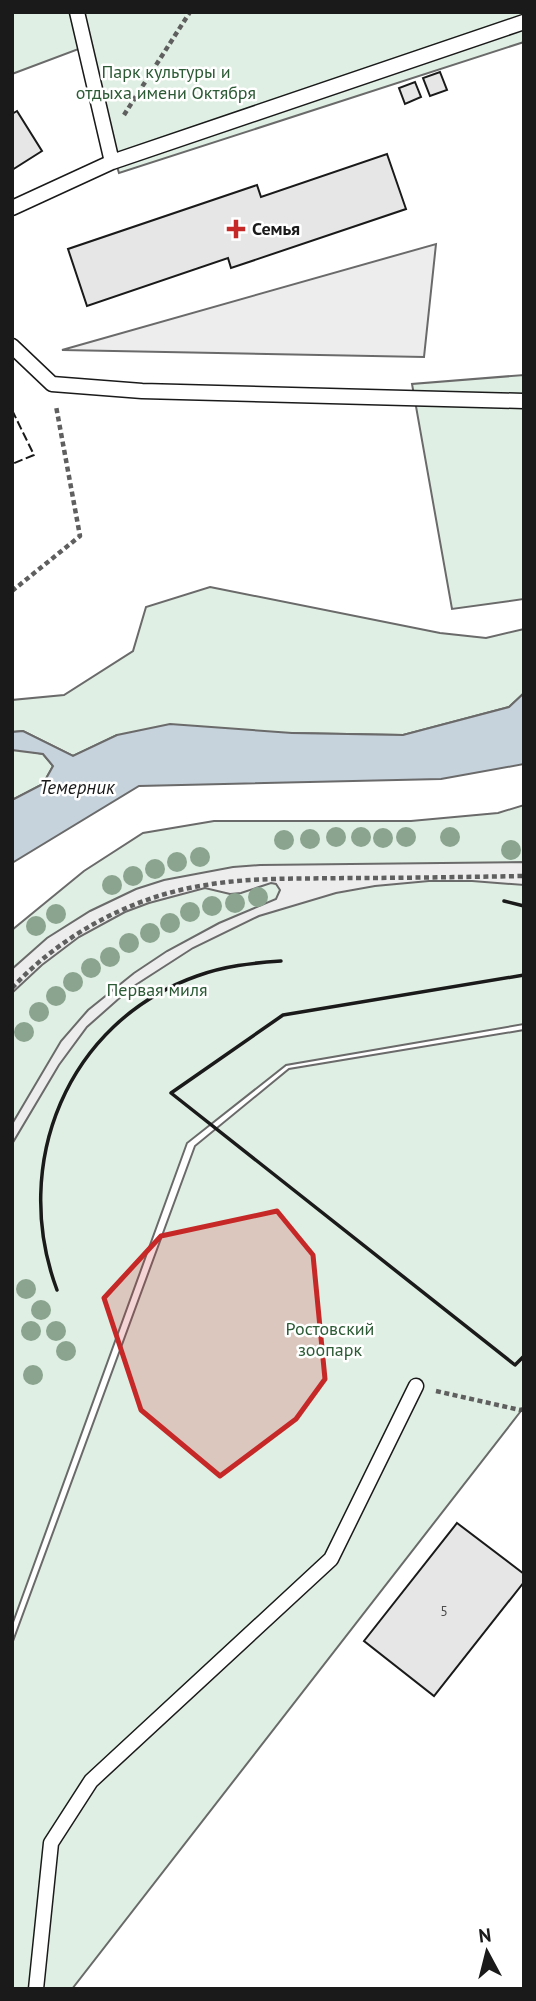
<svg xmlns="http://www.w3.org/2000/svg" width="536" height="2001" font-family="'PT Sans',sans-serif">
<rect width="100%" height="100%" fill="#fff"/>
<path fill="#e0efe3" stroke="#6a6a6a" stroke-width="2" d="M12 12H524V42L119 173 81 48 12 74Z
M524 375V599L452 609 412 384Z
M210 587 440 633 486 638 524 629V693L509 707 403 735 292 733 117 735 73 756 23 731 12 732V700L64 695 133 651 146 607Z
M17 749 43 754 53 766 43 784 12 800V750Z
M524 805V1024L286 1065 187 1143 12 1625V930L84 871 143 833 214 821H411L498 813Z
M524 1030V1407L72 1989H12V1644L195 1146 289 1069Z"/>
<path fill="#ededed" stroke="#6a6a6a" stroke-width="2" d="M436 244 424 357 62 350Z
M524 862V885L472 881H429L375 886 336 893 259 916 193 948 131 988 87 1027 59 1065 12 1144V1124L61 1041 88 1010 134 973 167 951 219 923 276 899 280 890 276 884 271 883 241 893 230 894 205 888 149 903 125 912 79 937 42 965 12 993V969L47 938 90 911 136 889 164 880 233 867 260 865Z"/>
<path fill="#c6d2dc" stroke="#6a6a6a" stroke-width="2" d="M524 693V764L441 779 139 786 12 863V800L43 784 53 766 43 754 12 750V732L23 731 73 756 117 735 170 724 292 733 403 735 509 707Z"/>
<path fill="#e6e6e6" stroke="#1a1a1a" stroke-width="2" d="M440 72 447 90 430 96 423 78Z
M415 82 421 97 405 104 399 88Z
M17 111 42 151 12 170V114Z
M387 154 406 209 231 268 228 258 87 306 68 249 257 185 261 197Z
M457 1523 524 1574V1582L434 1696 364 1641Z"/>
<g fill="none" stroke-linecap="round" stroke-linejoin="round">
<g stroke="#1a1a1a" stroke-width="17">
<path id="service" d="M77 12 112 162
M12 208 112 162 524 22
M12 346 52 384 142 391 524 401
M36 1989 51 1843 91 1781 331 1559 416 1386"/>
</g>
<path stroke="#5f5f5f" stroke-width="4.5" stroke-dasharray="5 3.5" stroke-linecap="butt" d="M124 115 190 12
M12 591 80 536 56 406
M12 988C62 934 133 896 206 885 253 877 301 879 349 878 407 878 465 877 524 876
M436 1391 520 1410 524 1409"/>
<use href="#service" stroke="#fff" stroke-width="14"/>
<path stroke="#1a1a1a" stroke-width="2" stroke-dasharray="9 3.5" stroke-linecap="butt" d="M12 410 34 455 12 464"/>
<path stroke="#1a1a1a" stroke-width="3.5" d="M504 901 524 906
M524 975 283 1015 171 1093 515 1365 524 1356
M57 1290C10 1164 67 1022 197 976 224 966 252 963 281 961"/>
</g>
<g fill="#8aa48f">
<circle cx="336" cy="837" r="10"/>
<circle cx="361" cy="837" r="10"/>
<circle cx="406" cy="837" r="10"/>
<circle cx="450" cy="837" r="10"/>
<circle cx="383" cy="838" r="10"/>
<circle cx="310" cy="839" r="10"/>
<circle cx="284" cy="840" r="10"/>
<circle cx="511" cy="850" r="10"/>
<circle cx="200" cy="857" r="10"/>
<circle cx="177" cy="862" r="10"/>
<circle cx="155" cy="869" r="10"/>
<circle cx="133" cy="876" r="10"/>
<circle cx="112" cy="885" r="10"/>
<circle cx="258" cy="897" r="10"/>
<circle cx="235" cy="903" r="10"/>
<circle cx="212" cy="906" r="10"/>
<circle cx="190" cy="912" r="10"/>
<circle cx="56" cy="914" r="10"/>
<circle cx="170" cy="923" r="10"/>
<circle cx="36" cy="926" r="10"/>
<circle cx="150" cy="933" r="10"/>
<circle cx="129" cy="943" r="10"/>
<circle cx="110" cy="957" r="10"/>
<circle cx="91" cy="968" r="10"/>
<circle cx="73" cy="982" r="10"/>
<circle cx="56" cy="996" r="10"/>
<circle cx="39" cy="1012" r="10"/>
<circle cx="24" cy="1032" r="10"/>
<circle cx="26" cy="1289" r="10"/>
<circle cx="41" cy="1310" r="10"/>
<circle cx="31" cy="1331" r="10"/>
<circle cx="56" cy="1331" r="10"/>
<circle cx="66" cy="1351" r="10"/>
<circle cx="33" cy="1375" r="10"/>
</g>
<path fill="#c62828" fill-opacity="0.2" stroke="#c62828" stroke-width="5" stroke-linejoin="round" d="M277 1211 313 1255 325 1379 296 1419 220 1476 141 1410 104 1298 161 1236Z"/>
<path fill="#c62828" stroke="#fff" stroke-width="2.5" d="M232.5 218.5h7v7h7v7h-7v7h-7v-7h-7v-7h7z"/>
<g text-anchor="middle" stroke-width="5" stroke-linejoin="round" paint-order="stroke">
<g font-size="14" fill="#4d4d4d">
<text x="444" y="1616">5</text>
</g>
<g font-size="18" fill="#2b5a34" stroke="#fff">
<text x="166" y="78">Парк культуры и<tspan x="166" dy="21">отдыха имени Октября</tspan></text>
<text x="157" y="996">Первая миля</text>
<text x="330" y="1335">Ростовский<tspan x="330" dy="21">зоопарк</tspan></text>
</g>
<g font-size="18" font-weight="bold" fill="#1a1a1a" stroke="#fff" text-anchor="start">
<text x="252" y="235">Семья</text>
</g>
<g font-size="19" font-style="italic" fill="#1a1a1a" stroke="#fff">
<text x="77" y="794">Темерник</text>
</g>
</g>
<rect width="536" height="2001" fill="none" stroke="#1a1a1a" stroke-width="28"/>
<g transform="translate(487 1952) rotate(353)" stroke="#ffffff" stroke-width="5" paint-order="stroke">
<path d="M0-5L12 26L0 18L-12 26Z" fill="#1a1a1a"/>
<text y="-10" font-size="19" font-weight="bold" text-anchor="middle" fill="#1a1a1a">N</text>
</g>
</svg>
